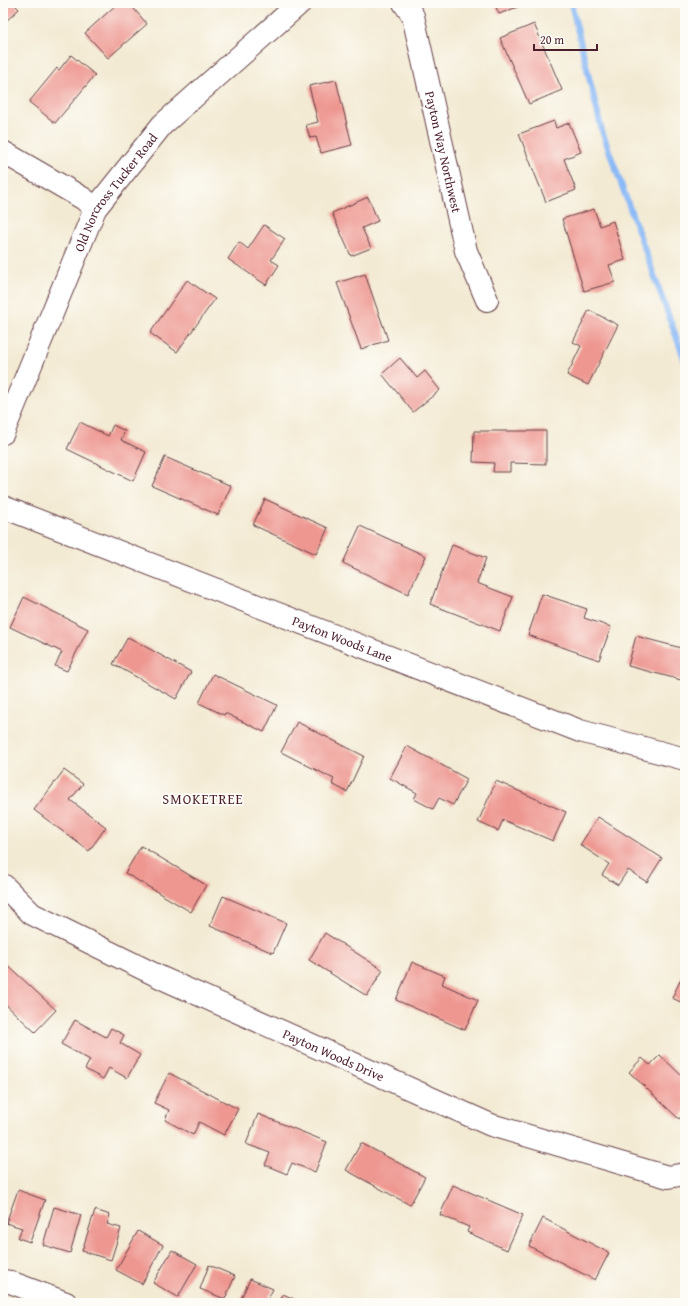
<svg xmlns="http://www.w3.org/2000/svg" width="688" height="1306" font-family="'Gentium Book Plus',serif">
<rect width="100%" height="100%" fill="#fdfcf7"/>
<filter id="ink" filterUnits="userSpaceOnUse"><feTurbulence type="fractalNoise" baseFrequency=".025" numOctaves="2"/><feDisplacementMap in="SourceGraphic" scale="8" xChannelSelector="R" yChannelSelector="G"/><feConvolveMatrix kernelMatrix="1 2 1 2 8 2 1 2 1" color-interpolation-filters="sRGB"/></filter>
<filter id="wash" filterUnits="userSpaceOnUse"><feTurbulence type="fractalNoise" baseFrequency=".012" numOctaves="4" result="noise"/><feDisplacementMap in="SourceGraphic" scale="16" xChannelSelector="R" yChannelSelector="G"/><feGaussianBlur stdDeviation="0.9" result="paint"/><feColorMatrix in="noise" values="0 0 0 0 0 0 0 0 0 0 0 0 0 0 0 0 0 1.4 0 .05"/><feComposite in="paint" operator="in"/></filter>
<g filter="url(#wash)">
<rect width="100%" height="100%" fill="#f3ead3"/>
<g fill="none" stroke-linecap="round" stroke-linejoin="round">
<path stroke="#8bbaf6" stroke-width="6" d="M571 3 602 131 685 361"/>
</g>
<g id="blocks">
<path fill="#ee9791" d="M3 3H13L19 9 3 24Z
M118 3H129L147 24 108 58 85 33Z
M494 3H528L499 14Z
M534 24 562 90 529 104 500 38Z
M71 55 95 75 55 123 29 102 57 68 59 70Z
M336 80 352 145 321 153 316 137 310 138 306 125 318 122 309 86Z
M554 121 556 128 569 123 581 152 564 159 576 190 546 202 519 134Z
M368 197 378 221 362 228 371 248 351 256 332 213Z
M594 209 600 226 613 221 625 260 609 265 615 282 584 291 562 219Z
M264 225 285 239 271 260 279 265 266 285 228 259 239 242 248 249Z
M365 274 388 340 361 349 337 283Z
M187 280 215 299 177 352 150 333Z
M589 310 618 325 588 385 567 375 581 346 573 342Z
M400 358 417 378 425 371 440 390 413 412 382 374Z
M80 422 108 436 113 425 125 431 121 440 146 452 133 481 67 449Z
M474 431H546V464L510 463V472H493L494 463 473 462Z
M165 457 231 486 218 515 152 486Z
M265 499 328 528 316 554 253 525Z
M360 526 426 556 408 594 343 563Z
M452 545 486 558 477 583 513 597 500 631 430 604Z
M542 594 587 609 584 618 611 627 599 660 528 635Z
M24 597 88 629 67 671 55 666 62 652 10 627Z
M636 636 685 649V681L628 666Z
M128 637 191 672 176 699 113 664Z
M213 674 277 705 264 732 225 713 224 715 199 703Z
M297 722 364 756 347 792 332 784 334 779 281 752Z
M407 746 467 779 453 805 439 798 433 809 414 799 417 793 390 778Z
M64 770 83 784 70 800 106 827 89 851 34 810Z
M496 781 566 812 553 841 503 820 498 831 478 822Z
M598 817 662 858 647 882 628 870 618 885 602 875 609 864 580 845Z
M141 846 206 885 191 912 125 873Z
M223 896 286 923 273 953 210 926Z
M325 933 383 970 367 996 309 960Z
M3 961 56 1010 35 1032 3 1002Z
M412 962 445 976 442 984 478 1000 465 1030 396 1000Z
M685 970V1004L672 998Z
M75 1020 106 1037 111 1028 124 1035 120 1043 140 1055 127 1078 109 1068 103 1079 85 1069 90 1060 61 1044Z
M660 1055 685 1079V1112L679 1119 629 1072 642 1058 650 1065Z
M169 1073 238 1109 224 1135 199 1122 193 1135 165 1120 169 1110 154 1103Z
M258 1114 327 1142 315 1172 292 1163 287 1174 265 1165 270 1153 246 1144Z
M361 1143 425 1177 410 1205 346 1170Z
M453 1185 523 1215 507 1250 467 1232 469 1227 440 1215Z
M18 1190 45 1200 30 1242 18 1238 22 1228 6 1223Z
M54 1207 81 1215 70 1253 43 1245Z
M95 1210 110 1215 107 1224 121 1228 111 1260 82 1251Z
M543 1218 609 1253 595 1280 529 1246Z
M138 1231 163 1245 142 1284 116 1270Z
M172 1250 197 1264 178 1297 153 1283Z
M209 1265 235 1276 225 1299 200 1289Z
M250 1279 273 1289 266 1303H239Z
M283 1294 303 1303H279Z"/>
</g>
</g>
<g filter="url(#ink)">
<use href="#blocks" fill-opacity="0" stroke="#633d44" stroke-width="1"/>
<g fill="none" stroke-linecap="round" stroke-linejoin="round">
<g stroke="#633d44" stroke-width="24">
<g id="minor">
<path id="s1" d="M404 3 413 16 466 251 487 300"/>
<path d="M3 152 84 199 95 209"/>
<path id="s2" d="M3 507 580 731 685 759"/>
<path id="s3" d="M3 885 32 914 164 979 491 1125 668 1177 685 1174"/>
<path d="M3 1281 10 1282 66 1303"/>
</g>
</g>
<g stroke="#633d44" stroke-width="24">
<g id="tertiary">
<path id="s4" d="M3 433 95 209 162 125 300 3"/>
</g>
</g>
<use href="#minor" stroke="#fff" stroke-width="22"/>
<use href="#tertiary" stroke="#fff" stroke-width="22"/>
</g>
</g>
<g text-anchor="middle" stroke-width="3.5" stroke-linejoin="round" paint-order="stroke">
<g font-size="13" fill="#4a1f2b" stroke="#fdfcf7">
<text dy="5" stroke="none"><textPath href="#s1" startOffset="155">Payton Way Northwest</textPath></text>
<text dy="5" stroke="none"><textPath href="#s4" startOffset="267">Old Norcross Tucker Road</textPath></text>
<text dy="5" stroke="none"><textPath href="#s2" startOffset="364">Payton Woods Lane</textPath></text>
<text dy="5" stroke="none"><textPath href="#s3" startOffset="374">Payton Woods Drive</textPath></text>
</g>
<g font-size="14" letter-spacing="1" fill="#4a1f2b" stroke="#fdfcf7">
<text x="203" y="804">SMOKETREE</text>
</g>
</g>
<rect width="688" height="1306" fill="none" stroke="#fdfcf7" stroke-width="16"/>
<path d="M534 44v6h63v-6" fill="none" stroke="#4a1f2b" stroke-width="2"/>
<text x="540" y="44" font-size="12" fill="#4a1f2b" stroke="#fdfcf7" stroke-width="3" paint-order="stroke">20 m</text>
</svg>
